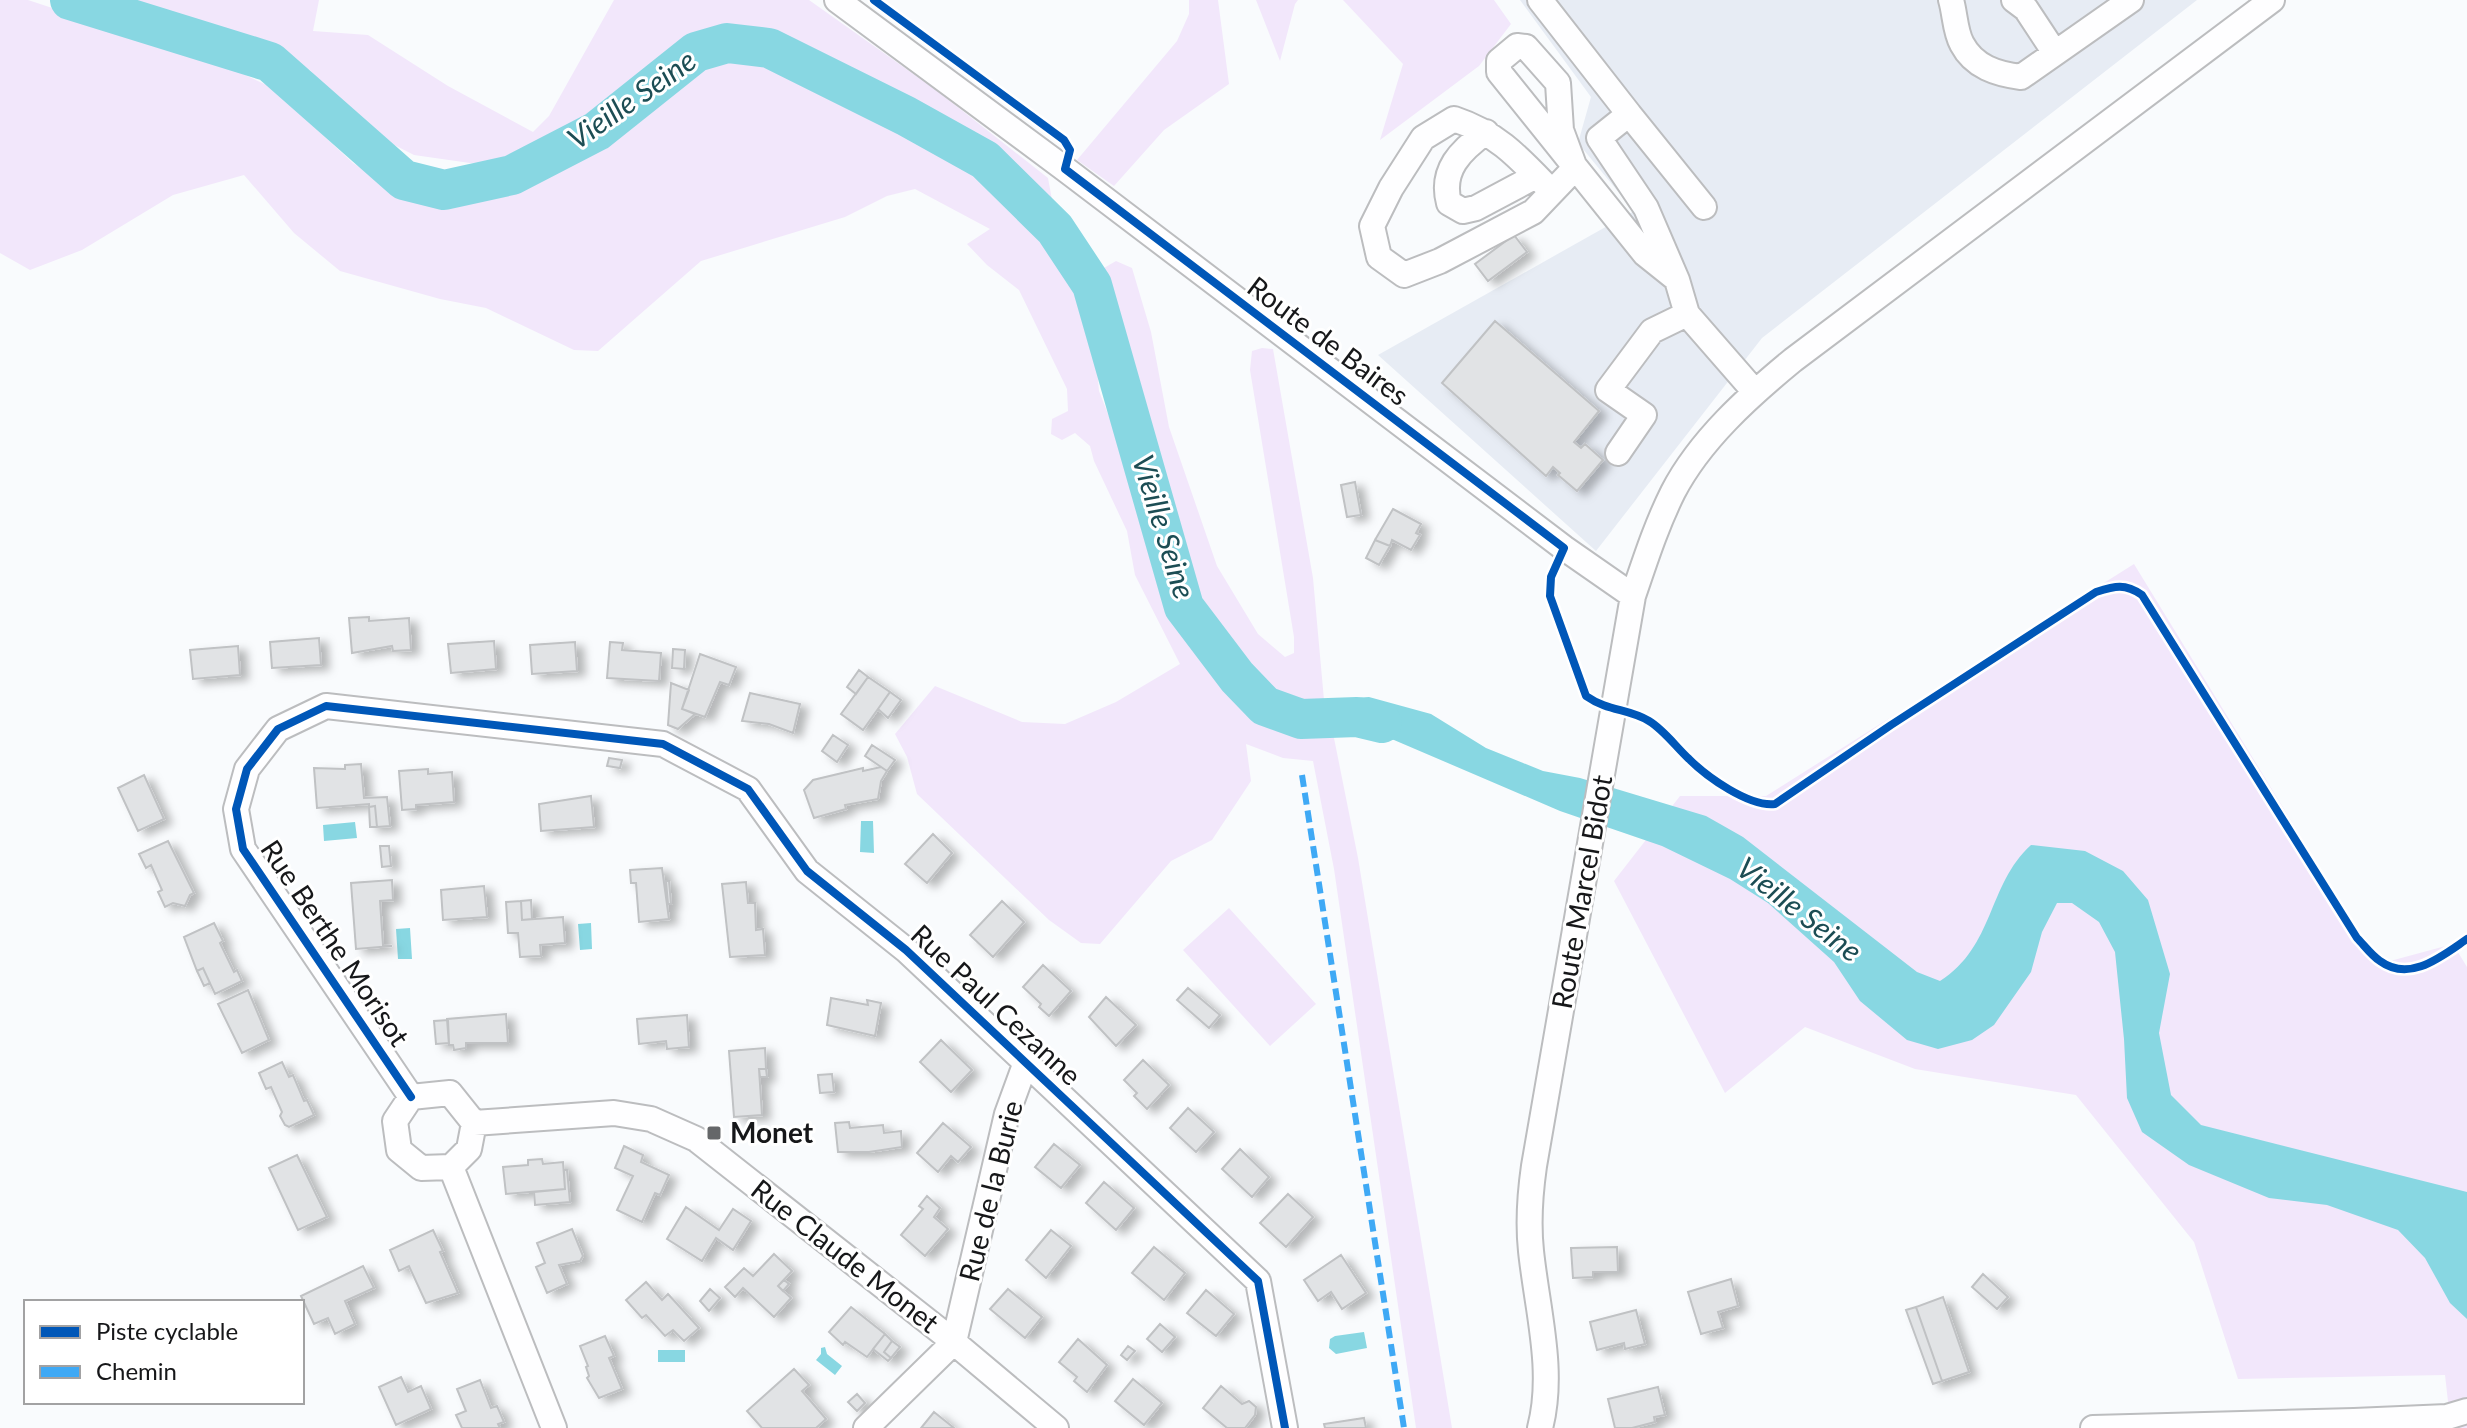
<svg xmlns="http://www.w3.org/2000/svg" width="2467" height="1428" font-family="Lato,sans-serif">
<defs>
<filter id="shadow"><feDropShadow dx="8" dy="4.5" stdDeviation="4" flood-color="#0004"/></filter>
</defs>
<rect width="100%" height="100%" fill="#f9fbfd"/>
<path fill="#e7ecf4" d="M1520 0H2197L1762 338 1596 551 1378 355 1634 211 1578 143 1591 97Z"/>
<path fill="#f2e7fb" d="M0 0H28L219 63 271 87 353 163 394 190 440 203 534 176 608 138 701 56 735 49 774 58 863 100 972 157 1007 190 1065 259 1092 313 1099 391 1132 475 1165 585 1211 666 1254 711 1284 729 1333 733 1358 858 1452 1428H1416L1334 869 1313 761 1283 758 1246 744 1251 781 1212 840 1171 861 1100 944 1081 943 1049 920 917 794 907 757 895 734 935 686 1022 722 1065 724 1116 702 1180 664 1135 575 1127 531 1094 461 1090 446 1075 433 1062 440 1051 434 1052 419 1068 411 1067 389 1019 290 987 265 967 244 990 229 915 189 887 196 845 217 701 261 598 351 574 350 486 308 440 299 340 271 294 233 244 175 173 195 82 250 30 270 0 253Z
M104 0H319L313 31 368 35 448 86 533 132 549 116 614 0H809L936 90 1048 178 1055 216 1026 186 976 144 782 41 731 32 692 44 600 114 513 162 470 163 414 155 357 126 310 70Z
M1189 0H1218L1229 84 1164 130 1114 186 1077 160 1177 41 1189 14Z
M1256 0H1298L1295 4 1280 61Z
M1343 0H1494L1511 24 1479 66 1380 140 1403 64Z
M1116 261 1132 268 1151 332 1169 427 1217 566 1258 634 1285 657 1294 653V637L1250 370 1252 351 1262 348 1273 349 1313 578 1324 700 1294 705 1277 701 1250 680 1198 593 1150 440 1107 285 1104 268Z
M2134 564 2379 964 2453 944 2467 967V1428H2451L2445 1375 2238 1379 2194 1242 2076 1095 1915 1069 1805 1027 1725 1093 1614 881 1680 796H1766Z
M1229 908 1316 1004 1270 1046 1183 950Z"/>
<path fill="#88d7e2" d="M1369 697 1431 714 1486 748 1543 771 1580 778 1706 816 1743 837 1917 972 1940 981C1995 946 1987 885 2031 845L2085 851 2123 871 2148 900 2170 974 2159 1033 2171 1095 2201 1125 2467 1192V1319L2450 1303 2425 1258 2398 1230 2327 1205 2269 1198 2189 1165 2142 1132 2127 1098 2124 1039 2115 952 2099 922 2072 903H2057L2042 932 2031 972 1994 1025 1972 1040 1938 1049 1907 1040 1860 1001 1834 962 1768 903 1730 879 1662 846 1560 811 1394 740 1371 735 1333 733 1324 700Z
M861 821H873L874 853 860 852Z
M355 822 357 838 324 841 323 825Z
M591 923 592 949 580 950 578 924Z
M410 928 412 959H398L396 929Z
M1364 1332 1367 1348 1336 1354 1329 1348 1330 1339 1335 1336Z
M825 1347 827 1354 842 1366 835 1375 816 1360 821 1354V1348Z
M658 1350H685V1362H658Z"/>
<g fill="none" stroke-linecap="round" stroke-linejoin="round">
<path stroke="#88d7e2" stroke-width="40" d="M70 0 270 62 404 180 444 190 512 175 597 131 696 52 727 43 769 48 906 116 985 160 1055 229 1092 285 1184 607 1237 677 1265 706 1301 719 1357 717 1382 723"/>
</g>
<path fill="#e1e3e5" stroke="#c0c2c4" stroke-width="2" filter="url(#shadow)" d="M1514 235 1527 252 1488 281 1475 264Z
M1495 321 1599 411 1574 442 1581 448 1585 444 1603 460 1577 491 1558 475 1560 473 1553 467 1546 476 1442 383Z
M1355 482 1361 515 1347 517 1341 485Z
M1393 509 1421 524 1416 533 1420 535 1411 550 1392 540 1390 546 1375 540Z
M1375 540 1390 546 1379 565 1366 558Z
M369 617V621L409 618 411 650 393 651 392 646 352 653 349 618Z
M319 638 321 665 272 668 270 642Z
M494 641 496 669 451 673 448 644Z
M575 642 577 671 532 674 530 645Z
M610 642 623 643 622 650 661 653 659 681 607 678Z
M238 646 240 675 193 679 190 650Z
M673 649 685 650 684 669 672 668Z
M700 654 736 667 729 685 720 682 705 717 682 709Z
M859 670 868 677 856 694 847 687Z
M868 677 890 692 863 730 841 714Z
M671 683 689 690 682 709 695 714 678 729 668 725Z
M890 692 901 700 888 718 878 709Z
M750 693 800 704 793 733 769 724 742 721Z
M833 735 848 745 837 762 822 751Z
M872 745 895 760 887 771 865 756Z
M609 758 622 760 620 768 607 766Z
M361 764 364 798 387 797 390 826 377 827 375 806 369 807V804L317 808 314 768 345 769V765Z
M881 767 887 771 881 781 878 799 845 805 846 809 814 818 804 790 813 780 863 768V771Z
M428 769V774L452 772 454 802 416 805V809L402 810 399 771Z
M144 775 164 819 138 831 118 788Z
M591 796 594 827 541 831 539 804Z
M375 806 377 827H370L369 807Z
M933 834 952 853 927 883 905 864Z
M168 841 194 893 190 895 185 906 173 903 165 907 158 892 162 890 151 865 146 868 139 854Z
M380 846H389L391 866 382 867Z
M662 868 669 919 639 922 636 883H631L630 870Z
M392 880 393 900 380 901 383 945 392 946 356 949 351 883Z
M666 881H669L671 904H668Z
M746 882 748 903H755L756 930 763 929 765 955 730 957 722 884Z
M484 886 487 917 443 920 441 890Z
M531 900 532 919 522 920 521 901Z
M521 901 522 920 563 917 565 943 540 945 541 956 520 957 518 933H508L506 902Z
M1002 901 1024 922 993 957 970 935Z
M214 923 223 941 220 943 234 972 237 970 242 981 215 994 203 968 197 971 184 937Z
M1043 965 1071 991 1049 1016 1039 1007 1041 1004 1023 987Z
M203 968 210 983 204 986 197 971Z
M1188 988 1220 1015 1209 1028 1177 1000Z
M248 990 269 1040 242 1053 218 1004Z
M1106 997 1136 1025 1116 1046 1089 1017Z
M831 998 868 1005 867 1000 881 1003 875 1036 827 1025Z
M506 1014 508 1043H466V1048L454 1050 453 1045H449L447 1019Z
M687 1015 689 1047 667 1049 666 1041 639 1044 637 1019Z
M448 1020 449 1043 436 1044 434 1021Z
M941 1040 972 1070 951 1092 920 1062Z
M765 1048 766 1069H759L762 1115 734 1117 729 1051Z
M1143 1060 1169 1085 1147 1109 1134 1096 1137 1093 1124 1080Z
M282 1062 289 1077 293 1075 304 1101 307 1100 314 1115 289 1127 285 1125 280 1116 282 1112 271 1087 266 1089 259 1073Z
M759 1069H766L767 1077H760Z
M832 1074 834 1092 820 1093 818 1075Z
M1188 1108 1214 1132 1196 1152 1170 1128Z
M849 1122 850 1128 883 1125 884 1133 901 1131 902 1147 869 1152H838L835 1123Z
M943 1123 971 1147 958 1162 951 1156 938 1172 917 1153Z
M1054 1144 1080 1165 1061 1188 1035 1167Z
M624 1146 643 1155 641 1162 669 1175 660 1195 655 1193 642 1222 617 1210 633 1176 615 1168Z
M1240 1149 1269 1177 1252 1197 1222 1169Z
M297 1155 327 1217 298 1230 269 1168Z
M542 1159 543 1164 563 1162 565 1189 506 1194 503 1167 528 1165V1160Z
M564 1170H567L570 1202 535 1205 534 1192 565 1189Z
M1104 1182 1134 1208 1116 1230 1086 1203Z
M1288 1194 1313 1217 1286 1247 1260 1223Z
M927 1196 940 1208 934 1217 948 1229 925 1256 901 1235 923 1209 919 1206Z
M686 1207 719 1230 733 1209 751 1221 733 1250 716 1238 702 1261 667 1239Z
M572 1229 583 1256 580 1261 559 1265 567 1284 547 1293 536 1267 545 1263 537 1243Z
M433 1230 443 1251 440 1252 458 1293 426 1303 409 1266 399 1271 390 1250Z
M1051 1230 1071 1246 1046 1278 1026 1260Z
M1154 1247 1185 1273 1164 1300 1132 1273Z
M1617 1247 1618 1272H1593V1277L1573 1278 1571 1248Z
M774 1254 792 1271 778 1286 791 1298 774 1317 743 1288 735 1297 725 1287 744 1268 753 1276Z
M1341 1255 1366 1293 1342 1309 1331 1292 1318 1301 1304 1280Z
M363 1266 374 1288 345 1301 355 1324 335 1334 328 1318 314 1324 301 1296Z
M1983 1274 2008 1297 1997 1309 1972 1287Z
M1731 1279 1738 1306 1718 1312 1723 1328 1701 1334 1688 1292Z
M784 1280 789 1284 783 1291 778 1286Z
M646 1282 662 1300 668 1294 699 1328 684 1341 673 1330 665 1336 646 1315 642 1318 626 1300Z
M710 1289 720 1298 709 1311 700 1301Z
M1008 1289 1042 1317 1025 1338 990 1309Z
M1206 1290 1234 1314 1216 1336 1187 1313Z
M1943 1297 1969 1372 1942 1381 1916 1307Z
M851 1307 885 1334 867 1357 845 1342 843 1345 829 1332Z
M1916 1307 1942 1381 1933 1384 1906 1310Z
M1636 1310 1645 1344 1625 1349 1624 1343 1597 1350 1590 1322Z
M1160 1324 1175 1337 1162 1352 1147 1339Z
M885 1334 892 1341 884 1352 891 1358 888 1361 873 1349Z
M605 1336 614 1356 609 1358 622 1389 599 1398 587 1378 589 1376 586 1367 588 1366 580 1346Z
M1078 1339 1107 1365 1087 1392 1074 1381 1077 1377 1059 1362Z
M892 1341 900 1347 891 1358 884 1352Z
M1128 1346 1135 1351 1127 1360 1121 1355Z
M794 1369 809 1385 802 1391 826 1419 816 1428H762L747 1411Z
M401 1377 408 1392 421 1386 431 1409 396 1425 379 1387Z
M1133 1379 1162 1403 1144 1425 1115 1401Z
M480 1380 491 1408 497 1406 504 1422 498 1424 500 1428H462L456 1415 466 1411 457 1389Z
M1221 1386 1242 1404 1249 1401 1256 1407 1255 1415 1245 1428H1227L1203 1408Z
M1658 1387 1665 1415 1654 1417 1655 1422 1632 1428H1615L1608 1399Z
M857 1394 865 1403 857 1411 848 1402Z
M934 1412 954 1428H921Z
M1364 1418 1366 1428H1325L1324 1424Z"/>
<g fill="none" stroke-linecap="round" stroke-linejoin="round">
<g stroke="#bcbdbf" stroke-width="28">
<path id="minor" d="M837 0 1065 169 1564 548 1633 596
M1540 0 1629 114 1599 138 1646 208 1677 280 1687 314 1755 392
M1951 0C1955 13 1955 32 1962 44 1974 67 1997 74 2021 77L2131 0
M2014 0 2026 9 2055 53
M1629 114 1704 207
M1486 132C1461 150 1440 170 1449 203L1463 211 1476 208 1536 176
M1575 168 1561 130 1558 83 1526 47 1517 46 1499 61V72L1645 254 1675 278
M1552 192C1520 159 1499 134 1454 119L1423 138 1391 188 1372 226 1379 257 1404 275 1440 261 1533 212 1575 168
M1618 453 1644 415 1608 390 1652 331 1687 314
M450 1093 474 1123 469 1149 451 1167 421 1168 399 1150 395 1121 411 1097Z
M411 1097 243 849 236 809 247 769 278 729 326 706 663 744 748 789 807 871 906 950 1258 1281 1285 1428
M474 1123 614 1113 651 1119 696 1139 944 1334 1056 1428
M451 1167 554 1428
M866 1428 954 1342 1007 1114 1026 1062
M1540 1428C1555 1371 1537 1309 1531 1251 1528 1223 1530 1194 1534 1166L1633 596C1645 561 1656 526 1673 492 1700 440 1748 397 1793 360L2272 0
M2093 1428 2354 1421 2447 1417 2467 1411"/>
</g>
<use href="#minor" stroke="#fefeff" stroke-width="24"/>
<path stroke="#3fa9f5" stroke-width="6" stroke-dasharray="12 6" stroke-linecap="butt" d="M1302 775 1404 1428"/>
<g stroke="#fff" stroke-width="13">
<path id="cycleway" d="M874 0 1064 140 1070 150 1065 169 1564 548 1551 577 1550 596 1586 696C1609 712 1627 708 1649 721 1664 730 1676 747 1689 759 1707 777 1749 807 1775 804L1891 725 2096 592C2115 586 2125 583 2142 595L2357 938C2364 945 2371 955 2380 961 2410 983 2442 956 2467 939
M411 1097 243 849 236 809 247 769 278 729 326 706 663 744 748 789 807 871 906 950 1258 1281 1285 1428"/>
</g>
<use href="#cycleway" stroke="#0057b8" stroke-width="8"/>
</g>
<rect fill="#656769" stroke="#fff" stroke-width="3" x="706" y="1125" width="16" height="16" rx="4"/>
<g text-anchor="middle" stroke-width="6" stroke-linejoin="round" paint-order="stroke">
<g font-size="28" fill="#161719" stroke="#fff">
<text transform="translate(1328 341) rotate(37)" y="10">Route de Baires</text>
<text transform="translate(1582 892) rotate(-80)" y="10">Route Marcel Bidot</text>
<text transform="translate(335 943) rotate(56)" y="10">Rue Berthe Morisot</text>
<text transform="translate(996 1005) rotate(43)" y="10">Rue Paul Cezanne</text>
<text transform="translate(991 1191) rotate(-76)" y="10">Rue de la Burie</text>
<text transform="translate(845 1256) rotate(38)" y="10">Rue Claude Monet</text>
</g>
<g font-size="28" font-weight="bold" fill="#161719" stroke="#fff" text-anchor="start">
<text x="730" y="1143">Monet</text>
</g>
<g font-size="30" font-style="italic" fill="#1c4d54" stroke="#fff">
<text transform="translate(632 100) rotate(-35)" y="10">Vieille Seine</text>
<text transform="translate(1163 527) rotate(73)" y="10">Vieille Seine</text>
<text transform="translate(1799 910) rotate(38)" y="10">Vieille Seine</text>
</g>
</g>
<rect x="24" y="1300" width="280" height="104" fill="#ffffff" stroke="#a2a2a3" stroke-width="2"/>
<rect x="40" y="1326" width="40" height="12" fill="#0057b8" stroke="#a2a2a3" stroke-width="2"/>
<text x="96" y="1340" font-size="24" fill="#161719">Piste cyclable</text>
<rect x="40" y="1366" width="40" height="12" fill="#3fa9f5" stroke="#a2a2a3" stroke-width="2"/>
<text x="96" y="1380" font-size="24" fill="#161719">Chemin</text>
</svg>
